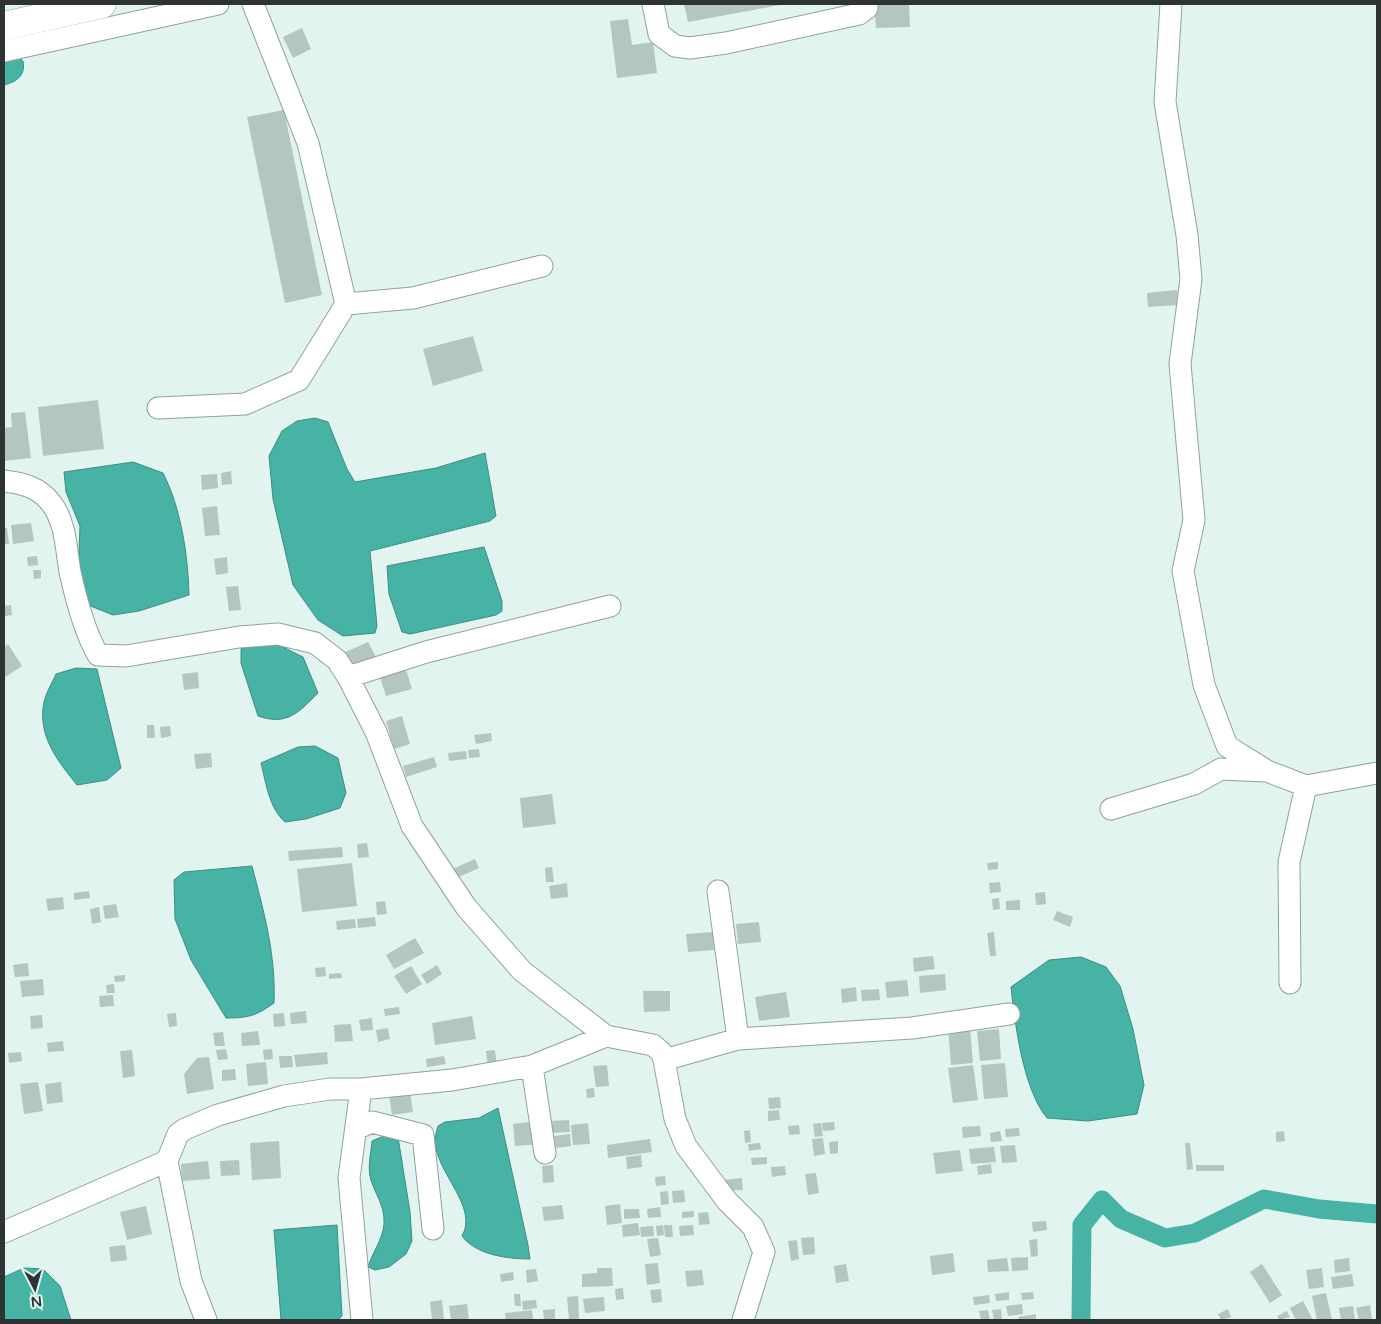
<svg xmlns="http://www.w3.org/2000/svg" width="1381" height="1324" font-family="'Varela Round',sans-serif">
<rect width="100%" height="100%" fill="#e2f4f0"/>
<path fill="#46b3a5" stroke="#3e8d83" d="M19 58 23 61C26 76 16 82 4 85V60Z
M315 418 328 422 347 469 355 482 436 468 485 453 496 516 490 521 370 551 377 626 375 633 343 636 318 620 293 585 273 499 269 456 282 431 297 421Z
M133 462 163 473C181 508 188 555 189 595L139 611 113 615 83 603 78 576 80 526 66 492 64 472Z
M484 547 502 601V611L496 615 410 634 402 632 389 594 387 566Z
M255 642 275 643 303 657 318 693C298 713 287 726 258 716L241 663V649Z
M76 668 97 669 121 768 107 780 77 785C58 761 37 736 44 702 46 693 52 683 56 674Z
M315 746 338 758 346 793 340 808 306 819 285 822C269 808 266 783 261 763L298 747Z
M252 866C264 912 276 955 274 1003 256 1016 248 1018 226 1018L191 960 175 919 174 880 184 872Z
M1081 957 1106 967 1120 986 1133 1029 1144 1085 1137 1114 1088 1121 1047 1118C1023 1089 1015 1024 1011 987L1049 960Z
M498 1108 528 1245 530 1259C508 1259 476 1255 462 1236 479 1207 436 1173 435 1141 435 1136 437 1130 438 1126L445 1122 479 1118Z
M386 1135 398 1137 410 1212 412 1241 406 1254 389 1267 375 1270 368 1267C372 1253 383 1239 384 1224 385 1206 376 1196 371 1180 367 1167 371 1154 372 1141Z
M337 1225 342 1316 338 1320H281L274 1230Z
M24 1268 43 1269 60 1286 71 1320H4V1277Z"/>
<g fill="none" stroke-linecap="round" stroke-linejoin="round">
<path stroke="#46b3a5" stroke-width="19" d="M1081 1320 1082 1225 1102 1200 1121 1219 1165 1238 1195 1233 1264 1199 1319 1209 1377 1214"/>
</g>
<path fill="#b4c6c2" d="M684 4H780V5L688 22Z
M874 4H909L910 27 876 28Z
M628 19 632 45 653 42 657 73 617 78 610 21Z
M302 28 311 49 293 58 283 37Z
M284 110 322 295 285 303 247 117Z
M1177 290 1178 305 1148 307 1147 293Z
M473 336 483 371 433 386 423 349Z
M98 400 104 449 43 456 38 407Z
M25 412 31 458 4 461V428L12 427 11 413Z
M231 471 232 484 222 485 221 473Z
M217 474 218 488 202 490 201 475Z
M217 506 220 535 205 536 202 508Z
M31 523 34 541 13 544 11 525Z
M4 528H7L9 544H4Z
M37 556 38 565 28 566 27 557Z
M227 557 228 573 216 575 214 559Z
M33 570H41V578L34 579Z
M238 586 241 610 229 611 226 587Z
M11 605 12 615 5 616 4 606Z
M368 642 377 659 349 672 341 654Z
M8 644 22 666 4 678V647Z
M405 666 412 689 386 696 379 674Z
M198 672 199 688 184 690 182 674Z
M402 716 410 744 394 749 386 721Z
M147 725H154L155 738H147Z
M170 726 171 736 161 738 160 727Z
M491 733 492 741 476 744 474 735Z
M479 749 480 757 469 758 468 750Z
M466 751 467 759 449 761 448 753Z
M211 753 212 767 196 769 194 754Z
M434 757 437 767 406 777 403 766Z
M552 794 556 824 523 828 520 798Z
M367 843 369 857 358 858 357 844Z
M342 847 343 857 289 861 288 851Z
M475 859 479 868 450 881 446 872Z
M998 862V869L988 870 987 863Z
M352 863 357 906 302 912 297 869Z
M552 867 554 882H546L545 868Z
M1000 882 1001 892 990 893 989 883Z
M567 883 568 897 551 899 549 886Z
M89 891 90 898 74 900V893Z
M1045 892 1046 904 1036 905 1035 893Z
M63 897 64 909 48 911 46 899Z
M999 898 1000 909 993 910 992 899Z
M1020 900V910H1006V901Z
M385 901 387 914 377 915 376 902Z
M116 904 119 917 105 919 103 906Z
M99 907 101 922 92 924 90 909Z
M1057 911 1073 917 1070 927 1053 920Z
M375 917 376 926 358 928 357 919Z
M355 919 356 928 337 930 336 921Z
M759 922 761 942 738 944 736 924Z
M713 932 714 950 688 952 686 934Z
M994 932 996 956H990L987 933Z
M415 938 424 953 394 969 386 955Z
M933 956 935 969 914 972 913 958Z
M28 963 29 976 15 977 13 965Z
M437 965 442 974 427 984 421 975Z
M411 966 422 984 406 994 394 976Z
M325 967 326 976 316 977 315 968Z
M341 973 342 978 329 979V974Z
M945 974 946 990 920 993 919 976Z
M125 975V981L115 982 114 976Z
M43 979 44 995 22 997 20 981Z
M907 980 909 996 887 998 885 982Z
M114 984 115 993H107L106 985Z
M856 987 857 1001 842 1003 841 989Z
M879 989 880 1000 862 1001 861 990Z
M643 991H670V1011L644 1012Z
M786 992 790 1017 759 1021 755 997Z
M113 995 114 1006 100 1007 99 996Z
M399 1007 400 1014 385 1016 384 1009Z
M306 1011 307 1023 291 1024 290 1013Z
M176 1013 177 1026 169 1027 167 1014Z
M284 1013 285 1026 274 1027 273 1014Z
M42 1015 43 1028 31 1029 30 1016Z
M472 1016 476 1039 435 1045 432 1023Z
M372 1018 373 1030 361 1031 359 1020Z
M351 1024 353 1041 335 1042 334 1025Z
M970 1027 973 1063 951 1065 948 1029Z
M388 1028 390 1039 378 1042 376 1030Z
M999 1029 1001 1059 980 1061 977 1031Z
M258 1031 260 1045 242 1046 241 1033Z
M223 1032 225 1046H215L213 1033Z
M63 1041 64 1051 48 1052 47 1043Z
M226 1049 228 1059 218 1060 216 1050Z
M272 1049 273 1059 264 1060 263 1050Z
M132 1050 135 1076 123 1078 120 1051Z
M495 1050 497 1067 488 1068 486 1051Z
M21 1052 22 1061 9 1063 8 1053Z
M327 1052 328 1064 296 1067 294 1055Z
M279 1056H292L293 1067 280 1068Z
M444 1056 446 1064 427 1067 426 1059Z
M209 1057 214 1089 187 1094 184 1074 197 1058Z
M266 1062 268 1084 248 1086 246 1064Z
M1005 1063 1008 1097 984 1099 981 1065Z
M607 1065 609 1086 596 1087 593 1066Z
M973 1065 978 1100 953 1103 948 1068Z
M235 1069 236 1080 222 1081V1070Z
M38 1082 43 1111 24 1114 20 1084Z
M61 1082 63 1102 47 1104 45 1084Z
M594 1088 595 1097 587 1098 586 1089Z
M410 1091 413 1112 392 1115 389 1095Z
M780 1097 781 1108 769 1109 768 1098Z
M779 1110 780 1120 768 1121V1111Z
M569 1120 570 1132 551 1133 550 1121Z
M537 1121 540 1144 515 1146 513 1124Z
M834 1122 835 1130 823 1131 822 1123Z
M588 1123 590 1144 573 1145 571 1125Z
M821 1123 823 1136 815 1137 813 1124Z
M799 1125 800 1134 789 1135 788 1126Z
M980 1126 981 1136 963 1138 962 1127Z
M1019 1128 1020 1136 1006 1137 1005 1129Z
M750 1130 751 1142 745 1143 744 1131Z
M1000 1131 1002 1141 991 1142 990 1133Z
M1284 1131 1285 1141 1276 1142V1132Z
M570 1134 571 1146 556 1148 554 1136Z
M823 1138 825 1154 814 1156 812 1139Z
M650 1139 652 1152 608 1158 607 1145Z
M279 1141 281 1178 252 1180 250 1143Z
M838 1141V1153L830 1154 829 1142Z
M760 1143 761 1149 749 1151 748 1144Z
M1185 1143H1190L1193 1169 1187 1170Z
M1015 1145 1017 1162 1002 1163 1000 1146Z
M994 1147 996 1162 971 1164 969 1149Z
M960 1150 963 1171 936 1174 933 1153Z
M641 1155 642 1167 627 1169 626 1157Z
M767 1157V1164L752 1165 751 1158Z
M239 1160 240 1175 221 1176 220 1161Z
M208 1161 210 1179 182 1181 181 1164Z
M991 1164 992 1173 978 1175 977 1166Z
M553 1165 554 1182 543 1183 542 1166Z
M1196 1165H1224V1171H1196Z
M785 1166 786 1175 772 1177 771 1167Z
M816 1173 819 1193 808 1195 805 1174Z
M665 1176 666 1185 656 1186 655 1177Z
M742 1178 743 1190 724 1191 723 1180Z
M684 1190 685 1202 673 1203 672 1191Z
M668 1191 669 1204 661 1205 660 1192Z
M620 1204 622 1223 607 1225 605 1206Z
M562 1205 564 1219 544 1221 542 1207Z
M146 1206 152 1234 127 1240 120 1212Z
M660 1207 661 1217 648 1218 647 1209Z
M624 1209H639L640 1218 624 1219Z
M694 1211V1217L682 1218V1212Z
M708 1212 710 1224 699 1225 698 1213Z
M1046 1221 1047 1230 1033 1232 1032 1222Z
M638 1223 640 1235 623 1237 622 1225Z
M663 1225 664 1235 657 1236 656 1226Z
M664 1225H672L673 1237H665Z
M693 1225 694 1235 680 1236 679 1226Z
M653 1226 654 1236 641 1237 640 1227Z
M814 1237 815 1254 803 1255 801 1238Z
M658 1238 661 1255 650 1257 647 1239Z
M1037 1239 1038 1256 1031 1257 1029 1240Z
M797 1240 799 1259 791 1261 788 1241Z
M125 1245 127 1260 111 1262 109 1247Z
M953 1253 955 1272 932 1275 930 1256Z
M1028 1257V1270L1012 1271 1011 1258Z
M1007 1258 1009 1271 988 1272 987 1260Z
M1349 1258 1350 1271 1335 1273 1334 1260Z
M658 1263 660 1283 647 1285 645 1264Z
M846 1264 849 1281 836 1283 834 1266Z
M1262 1264 1282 1295 1270 1303 1250 1272Z
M597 1268H612L613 1286 582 1287V1274L597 1273Z
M1322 1268 1324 1287 1309 1289 1306 1270Z
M536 1269 538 1281 527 1283 526 1270Z
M702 1270 704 1285 687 1287 685 1271Z
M513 1272 514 1280 501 1282 500 1274Z
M1352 1274 1354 1286 1333 1289 1331 1277Z
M623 1288 624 1299 616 1300 615 1289Z
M661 1289 662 1302 652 1303 650 1290Z
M1009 1292V1300L996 1301 995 1294Z
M1033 1292 1034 1299 1022 1300 1021 1293Z
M1326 1293 1332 1320H1317L1312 1296Z
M514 1294H520L521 1306H515Z
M989 1295 990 1303 974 1305 973 1297Z
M578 1296 579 1319 569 1320 567 1297Z
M604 1297 605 1311 585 1313 583 1299Z
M442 1300 444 1320H432L430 1302Z
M536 1300 537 1308 523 1310 522 1301Z
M1303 1301 1313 1320H1296L1290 1308Z
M467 1304 469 1320H451L449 1306Z
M1022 1304 1023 1314 1008 1316 1006 1306Z
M1370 1305 1372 1320H1359L1356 1308Z
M1353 1306 1355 1320H1341L1339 1308Z
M555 1309V1320H544L543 1310Z
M1001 1309 1002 1320H994L992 1310Z
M1228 1309 1231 1317 1221 1320 1218 1314Z
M532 1310 533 1320H506L505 1313Z
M988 1310 990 1320H981L979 1311Z
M1287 1311 1290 1317 1279 1320 1277 1316Z
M1036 1314V1320H1019L1018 1317Z"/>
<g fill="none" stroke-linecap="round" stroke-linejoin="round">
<g stroke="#91a19e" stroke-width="23">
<path id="minor" d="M653 4 659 34 675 46 690 48 726 43 859 14 867 8V4
M1171 4 1165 102 1187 235 1191 279 1180 364 1194 520 1183 571 1204 685 1227 746 1267 771 1306 786 1377 773
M4 51 218 4
M346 304 413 298 542 266
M158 408 245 404 299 380 346 304 308 143 253 4
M4 481C22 483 39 487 51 503 66 522 66 549 70 572 76 599 84 631 98 655L126 656 239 637 278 634 315 643 337 660 348 677 376 732 412 826 466 907 522 971 606 1036 653 1045 661 1052 664 1060 675 1119 686 1146 727 1201 753 1227 764 1252 743 1320
M348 677 426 652 610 606
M1111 809 1194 784 1221 769 1265 771
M718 891 738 1039
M1290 983 1289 862 1306 786
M664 1060 738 1039 912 1028 1009 1014
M532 1066 545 1153
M361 1089 349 1178 362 1320
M356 1129 372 1122 423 1135 433 1229
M4 1232 167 1161
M206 1320 191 1281 167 1161 178 1134 185 1129 218 1115 284 1096 330 1089H361L452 1080 532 1066 606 1036"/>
</g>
<g stroke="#91a19e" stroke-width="29">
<path id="highway" d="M4 26 102 4"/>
</g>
<use href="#minor" stroke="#fff" stroke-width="21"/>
<use href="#highway" stroke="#fff" stroke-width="28"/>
</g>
<rect width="1381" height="1324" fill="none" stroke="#2d3433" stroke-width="10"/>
<g transform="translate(35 1289) rotate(174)" stroke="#e2f4f0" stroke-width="4" paint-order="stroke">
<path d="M0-4L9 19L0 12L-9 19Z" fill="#2d3433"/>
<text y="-8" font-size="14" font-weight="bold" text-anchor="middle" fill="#2d3433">N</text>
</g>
</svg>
